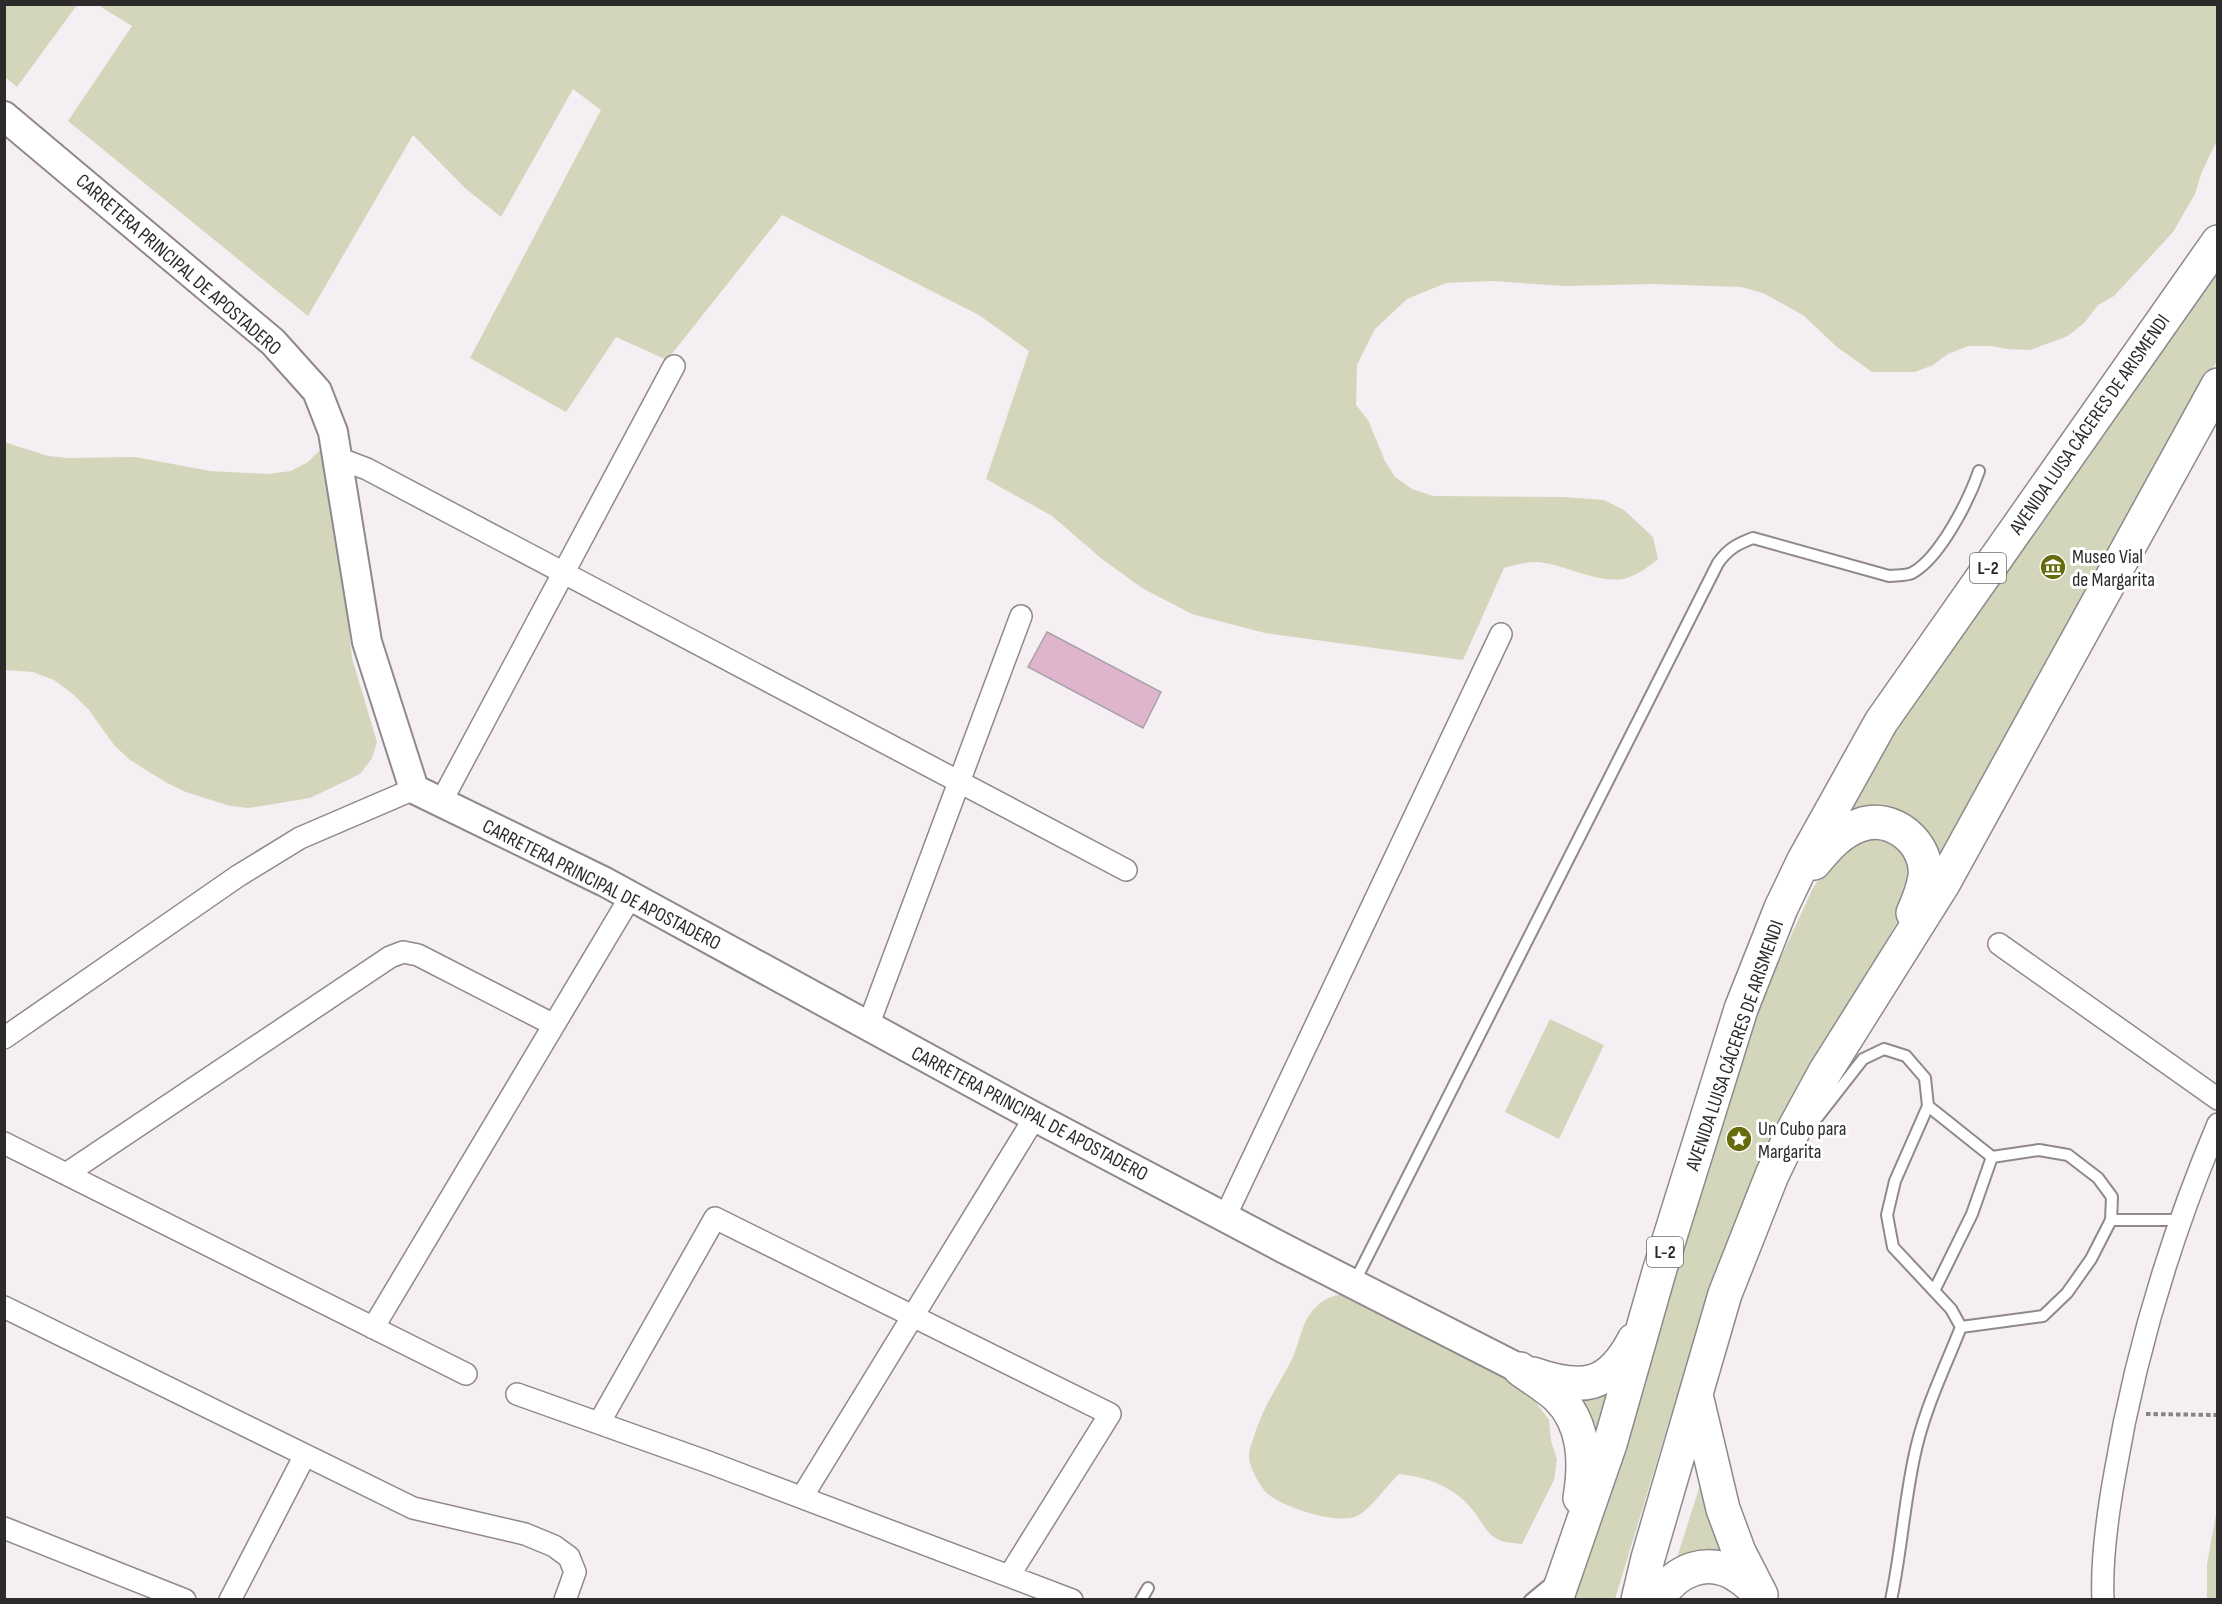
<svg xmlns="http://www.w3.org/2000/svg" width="2222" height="1604" font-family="'Sofia Sans Condensed',sans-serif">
<rect width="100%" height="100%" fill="#f5eef2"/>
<path fill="#d3d6ba" d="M4 5H77L17 87 5 77Z
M98 5H2217V140L2201 174 2195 194 2173 232 2114 296 2098 305 2085 322 2068 336 2030 350 2008 349 1990 346H1968L1948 354 1933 365 1915 372H1872L1837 347 1803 315 1763 293 1741 287 1653 284 1565 286 1492 281 1446 283 1407 299 1389 316 1375 329 1357 365 1356 405 1368 420 1385 461 1395 477 1412 489 1433 496 1563 497 1604 500 1624 510 1653 537 1658 559C1648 567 1639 574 1627 578 1603 585 1569 567 1545 563 1531 560 1518 564 1504 568L1463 660 1265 633 1192 614 1142 588 1102 559 1052 516 986 479 1029 351 979 315 782 215 667 360 616 337 566 412 470 358 601 110 573 89 501 217 465 188 413 135 308 316 68 121 132 26Z
M2217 263V361L2152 475 1944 861 1845 814 1882 742Z
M4 442 48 456 68 458 135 457 210 471 268 474 291 471 308 462 322 448 337 519 352 658 377 742 372 758 360 774 310 798 249 808 230 806 186 792 167 783 130 760 114 745 89 710 73 694 54 680 33 672 5 670Z
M1874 832 1909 850 1910 896 1898 921 1793 1097 1760 1161 1717 1269 1696 1333 1615 1599 1573 1600 1741 1057 1772 977 1812 890 1831 859Z
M1550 1019 1604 1045 1559 1139 1505 1112Z
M1354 1291 1526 1389 1549 1420 1551 1441 1557 1459 1554 1480 1522 1544C1515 1543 1506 1543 1499 1540 1487 1534 1482 1523 1475 1513 1457 1488 1428 1477 1399 1474 1388 1484 1369 1511 1357 1516 1336 1525 1287 1508 1269 1495 1261 1489 1248 1465 1249 1455 1249 1449 1252 1443 1254 1437 1263 1406 1278 1387 1292 1359 1301 1340 1301 1321 1317 1306 1326 1296 1342 1294 1354 1291Z
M1607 1391 1609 1395 1598 1429 1594 1430 1566 1392Z
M1702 1479 1738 1560 1676 1561Z
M2217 1509V1599H2207V1564Z"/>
<path fill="#dfb5ce" stroke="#a9a2a6" stroke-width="1.5" d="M1047 632 1161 692 1143 728 1028 667Z"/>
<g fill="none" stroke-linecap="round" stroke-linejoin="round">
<g stroke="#8f888c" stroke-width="14">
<path id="lane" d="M1813 1123 1863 1059 1884 1049 1906 1056 1925 1078 1928 1106 1895 1181 1887 1215 1893 1247 1951 1309 1961 1327
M2111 1220H2181
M1354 1283 1718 563C1728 549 1737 544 1753 538L1889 576C1896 575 1906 576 1912 573 1940 558 1969 500 1979 471
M1934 1291 1972 1214 1992 1157
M1141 1600 1148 1588
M1530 1600 1553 1581
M1891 1600C1901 1553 1904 1505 1914 1458 1923 1412 1944 1370 1961 1327L2043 1316 2067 1293 2091 1259 2111 1220 2112 1197 2098 1178 2068 1155 2039 1150 1992 1157 1928 1106"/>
</g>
<g stroke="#8f888c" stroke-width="24">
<path id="street" d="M338 458 367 469 1126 870
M441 802 674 366
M1999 944 2218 1099
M868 1026 1021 616
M4 1038 238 876 300 838 414 789
M4 1143 466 1374
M66 1174 390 957 403 952 418 955 554 1025
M1225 1217 1501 634
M4 1307 413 1508 525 1534 554 1546 569 1557 575 1572 565 1600
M373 1328 631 896
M517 1394 708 1462 1072 1600
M599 1423 715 1218 1110 1414 1009 1576
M802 1497 1035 1117
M4 1528 185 1600
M230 1600 305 1455
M2103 1600C2101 1560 2108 1512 2115 1473 2135 1354 2171 1235 2218 1124"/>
</g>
<g stroke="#8f888c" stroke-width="32">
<path id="secondary" d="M4 116 273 342 317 391 333 432 367 642 414 789 605 882 1035 1117 1285 1249 1520 1369"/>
</g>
<g stroke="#8f888c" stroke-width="36">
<path id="primary" d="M1814 863C1827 847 1840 832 1860 825 1893 813 1929 844 1925 877 1923 889 1918 902 1913 913
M1520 1369C1532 1378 1547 1387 1558 1397 1585 1424 1586 1462 1580 1498
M1533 1374C1582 1391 1609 1388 1634 1340
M1696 1395 1723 1509 1739 1552 1761 1595
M1556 1600 1610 1444 1659 1272 1741 1009 1781 908 1804 860 1881 722 2218 242
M1638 1600 1648 1558 1725 1294 1772 1175 1795 1127 1825 1072 1943 884 2218 385
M1658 1600C1674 1570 1708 1556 1738 1576 1746 1581 1753 1588 1760 1594"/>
</g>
<path stroke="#888386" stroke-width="4" stroke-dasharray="4.5 3" stroke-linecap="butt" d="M2146 1414 2218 1415"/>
<use href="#lane" stroke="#fff" stroke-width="10"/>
<use href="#street" stroke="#fff" stroke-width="21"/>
<use href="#secondary" stroke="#fff" stroke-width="28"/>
<use href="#primary" stroke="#fff" stroke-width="33"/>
</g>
<defs>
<g id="museum-disc" transform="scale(1.35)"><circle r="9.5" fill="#666b0d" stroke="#fff"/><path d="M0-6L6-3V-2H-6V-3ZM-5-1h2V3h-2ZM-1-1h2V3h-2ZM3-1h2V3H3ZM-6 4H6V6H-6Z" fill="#fff"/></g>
<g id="sight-disc" transform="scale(1.35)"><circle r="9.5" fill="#666b0d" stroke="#fff"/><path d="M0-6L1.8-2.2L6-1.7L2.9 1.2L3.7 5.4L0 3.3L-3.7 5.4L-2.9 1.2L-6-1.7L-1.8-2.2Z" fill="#fff"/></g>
</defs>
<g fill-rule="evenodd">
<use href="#museum-disc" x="2053" y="567"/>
<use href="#sight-disc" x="1739" y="1139"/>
</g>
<g text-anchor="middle" stroke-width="6" stroke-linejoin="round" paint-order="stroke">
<g fill="#fff" stroke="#6c6a6b" stroke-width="1.5">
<rect x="1970" y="553" width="36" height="30" rx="4.5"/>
<rect x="1647" y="1237" width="36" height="30" rx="4.5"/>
</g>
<g font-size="18" font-weight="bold" fill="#2d2a2c">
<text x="1988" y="574">L-2</text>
<text x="1665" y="1258">L-2</text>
</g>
<g font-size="20" fill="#2d2a2c" stroke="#fff">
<text transform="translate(179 264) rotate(41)" y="7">CARRETERA PRINCIPAL DE APOSTADERO</text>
<text transform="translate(2089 424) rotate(-55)" y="7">AVENIDA LUISA CÁCERES DE ARISMENDI</text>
<text transform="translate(602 884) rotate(27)" y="7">CARRETERA PRINCIPAL DE APOSTADERO</text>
<text transform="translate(1734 1045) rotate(-71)" y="7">AVENIDA LUISA CÁCERES DE ARISMENDI</text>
<text transform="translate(1030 1113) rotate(28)" y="7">CARRETERA PRINCIPAL DE APOSTADERO</text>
</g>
<g font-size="20" fill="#2d2a2c" stroke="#fff" text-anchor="start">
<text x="2072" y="563">Museo Vial<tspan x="2072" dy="23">de Margarita</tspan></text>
<text x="1758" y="1135">Un Cubo para<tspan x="1758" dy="23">Margarita</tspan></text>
</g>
</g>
<rect width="2222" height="1604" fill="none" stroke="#2d2a2c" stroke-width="12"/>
</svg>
